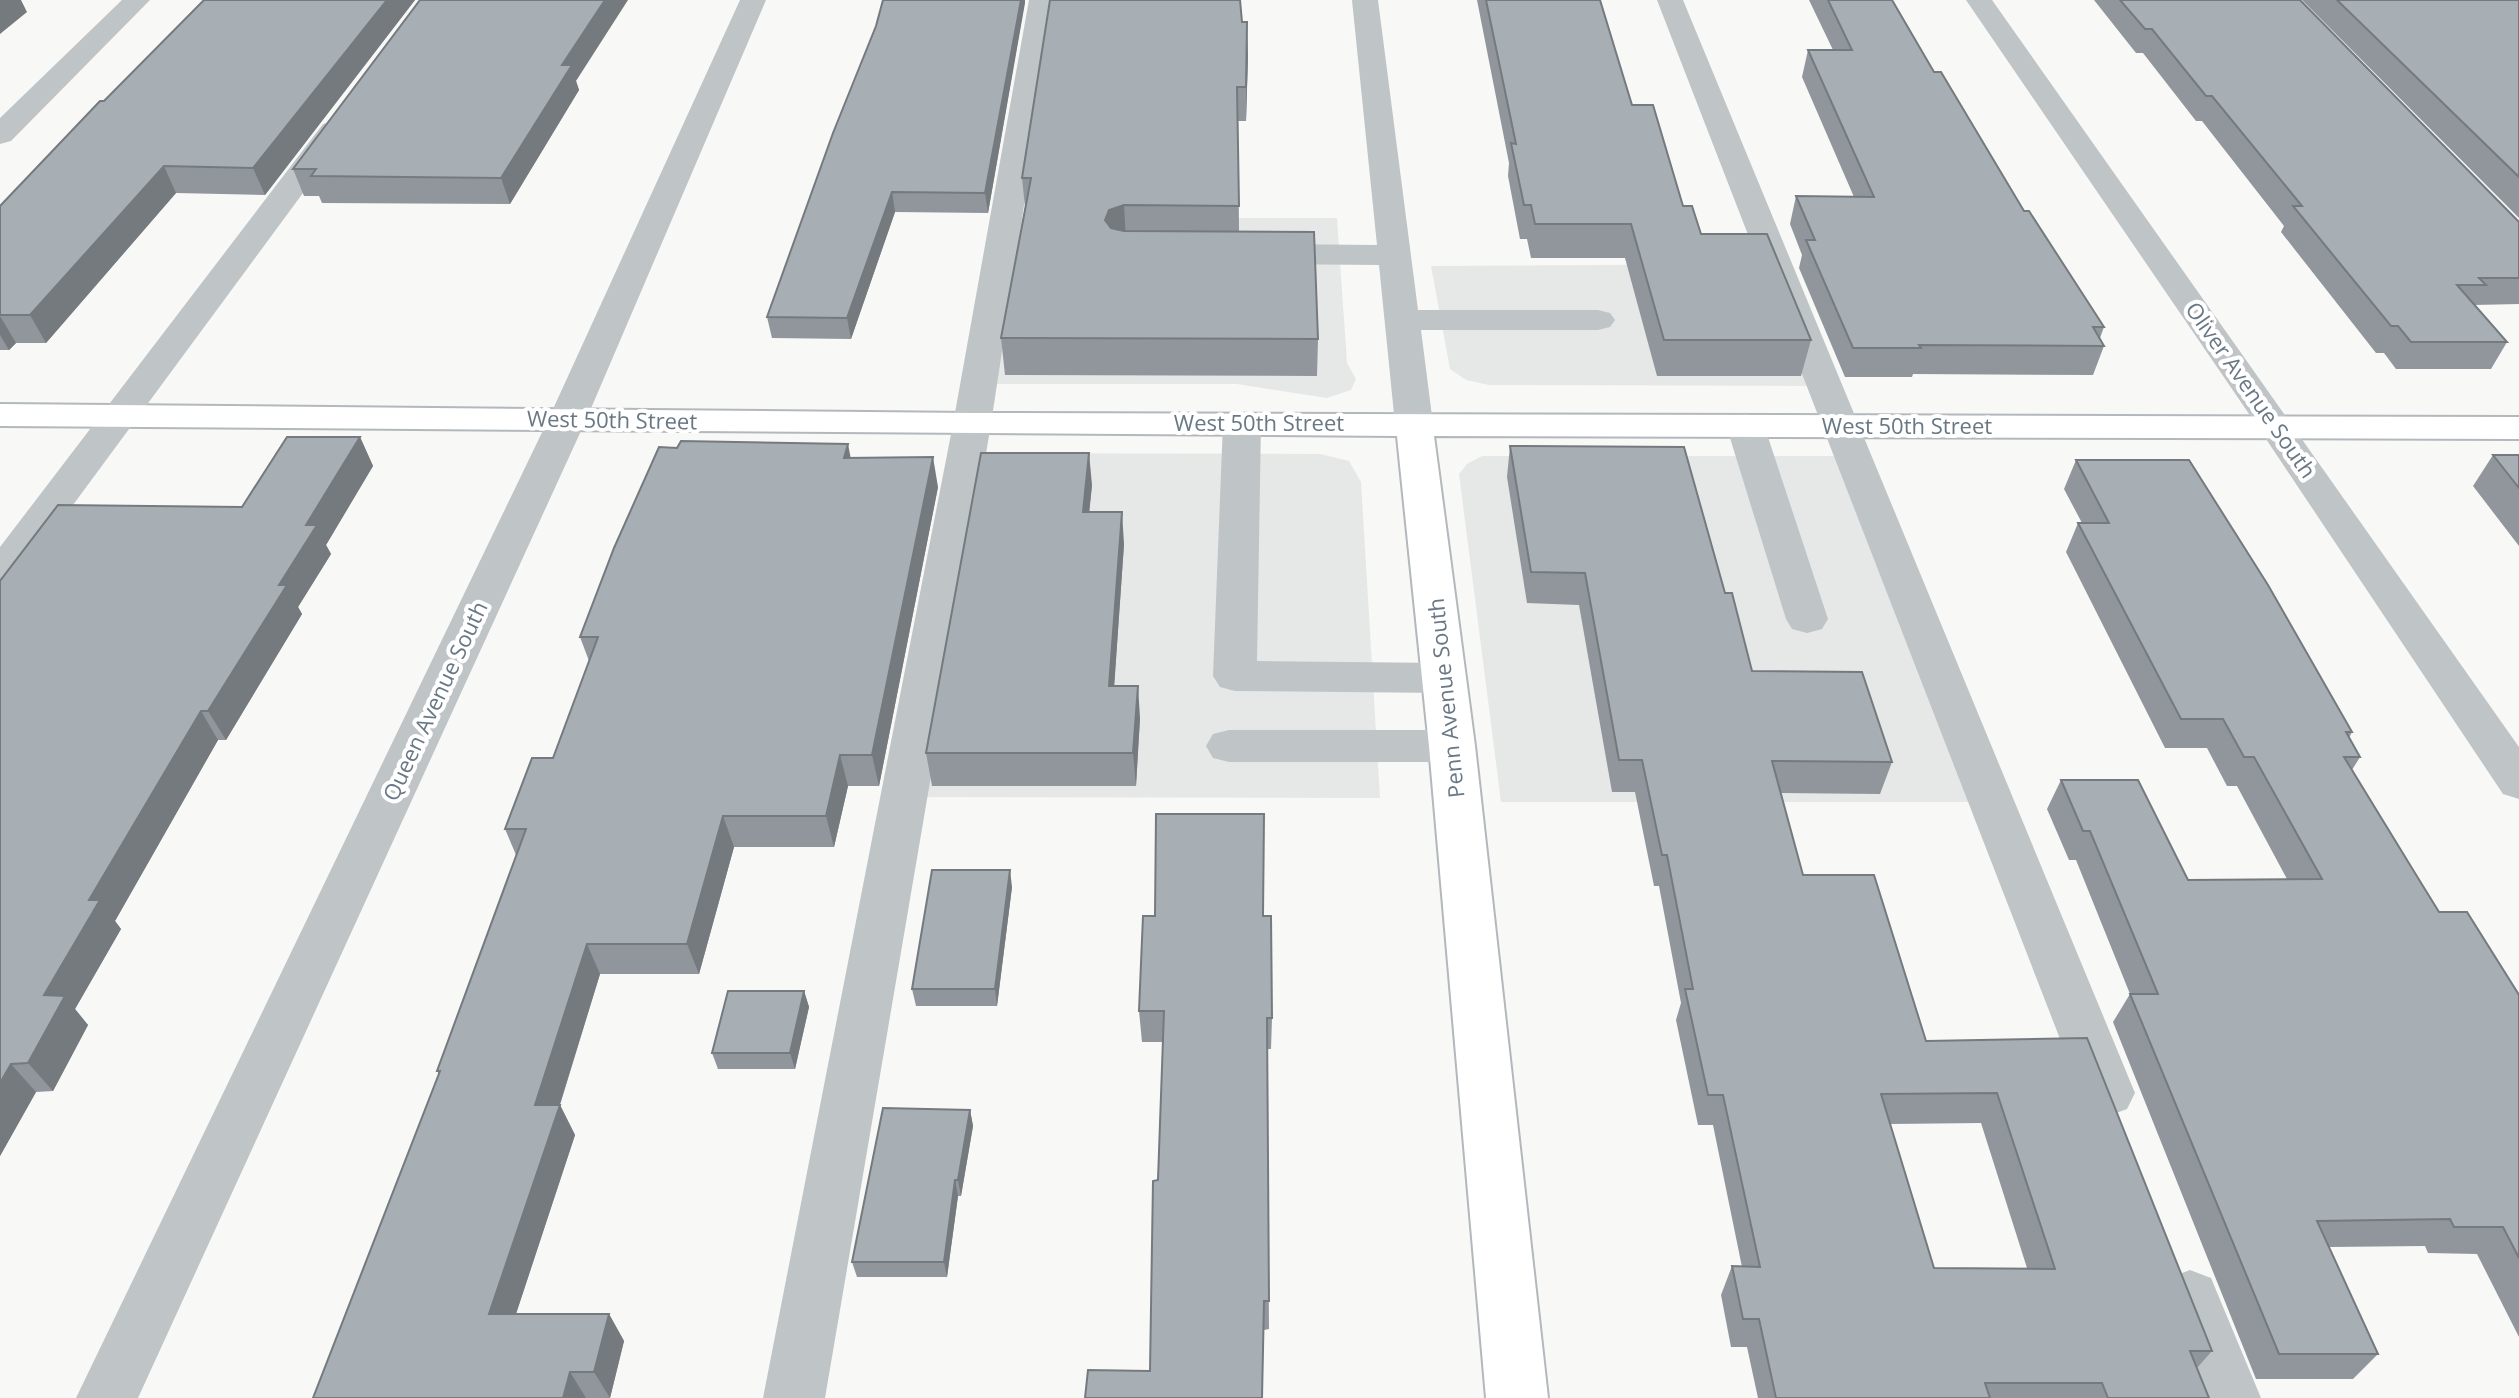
<svg xmlns="http://www.w3.org/2000/svg" width="2519" height="1398" font-family="'Open Sans',sans-serif">
<rect width="100%" height="100%" fill="#f8f8f6"/>
<path fill="#e6e7e7" d="M1012 218H1337L1347 363 1356 379 1351 390 1327 398 1237 384H982Z
M1783 264 1833 386 1489 385 1466 380 1450 369 1431 266Z
M965 453 1320 454 1349 461 1361 482 1380 798 896 797Z
M1482 456H1863L2000 802H1501L1459 474 1467 464Z"/>
<g fill="none" stroke-linecap="round" stroke-linejoin="round">
<g stroke="#b3b8bc" stroke-width="4">
<path id="major" d="M0 404 972 413 2519 417V439L1434 436 1475 746 1548 1398H1486L1429 746 1397 436 0 426Z"/>
</g>
<path fill="#bfc4c7" fill-rule="evenodd" d="M122 0H150L11 141 0 144V118Z
M740 0H766L586 420 138 1398H76L548 420Z
M1029 0H1055L991 424 825 1398H763L953 424Z
M1352 0H1378L1418 310H1598L1610 313 1615 320 1610 327 1598 330H1421L1433 424 1427 432 1414 435 1401 432 1395 424 1379 265 1256 264 1244 261 1240 254 1244 247 1256 244 1377 245Z
M1657 0H1683L2135 1093 2127 1109 2108 1116 2089 1109 2081 1093Z
M1966 0H1992L2519 747V799L2503 794 2258 427Z
M334 121 345 124 349 130 345 136 14 585 0 588V547L323 124Z
M1242 412 1255 415 1261 423 1257 661 1444 663 1459 667 1466 678 1459 689 1444 693 1235 691 1220 687 1213 676 1223 423 1229 415Z
M1745 414 1758 417 1764 425 1828 619 1822 629 1807 633 1792 629 1786 619 1726 425 1732 417Z
M1229 730H1452L1468 734 1475 746 1468 758 1452 762H1229L1213 758 1206 746 1213 734Z
M2190 1270 2211 1278 2261 1398H2199L2161 1298 2169 1278Z"/>
<use href="#major" fill="#fff" fill-rule="evenodd"/>
</g>
<path fill="#90969c" fill-rule="evenodd" d="M204 0H415L265 195 176 193 46 343H16L9 350H0V206Z
M883 0H1025L988 213 895 212 851 339 772 338 767 317 876 26Z
M1477 0H1600L1632 105 1683 206 1701 234 1811 340 1801 376H1657L1625 258H1531L1527 239H1520L1508 176 1509 163Z
M1809 0H1892L1934 72 2024 211 2104 327 2100 338 2104 346 2093 375 1913 374 1912 377H1845L1799 268 1802 255 1790 224 1796 196 1854 197 1802 77 1808 50H1833Z
M2094 0H2300L2519 222V304L2474 305 2507 342 2491 369H2396L2384 353H2376L2281 232 2284 226 2202 121H2196L2143 53H2136Z
M2302 0H2519V218Z
M1242 22 1248 55 1246 121H1238L1239 231 1318 339 1317 376 1005 375 1001 338 1025 207 1022 178Z
M576 81 579 90 510 204 322 203 319 196H304L293 169Z
M360 437 373 466 326 545 331 554 298 607 302 614 226 740H218L115 921 121 929 75 1009 88 1025 53 1091 36 1092 0 1156V581L242 507Z
M1510 446 1725 593 1752 671 1892 762 1880 794 1780 793 1803 875 1926 1041 2087 1038 2212 1351 2197 1368 2209 1398H1758L1747 1347H1731L1721 1295 1732 1266 1742 1267 1713 1125H1698L1676 1020 1681 1003 1659 886H1654L1635 792H1612L1579 605 1527 603 1507 477ZM1981 1123 2027 1268H1934L1890 1124Z
M2493 455H2519V546L2473 486Z
M851 458 938 487 879 786H848L834 847H734L699 974H600L560 1105 575 1135 516 1314H609L624 1341 610 1398H313L439 1074 437 1071 516 855 505 829 553 758 589 661 580 637Z
M2076 460 2352 732 2349 738 2360 757 2352 770 2439 912 2519 995V1337L2477 1254 2428 1253 2425 1246 2329 1247 2378 1354 2353 1379H2256L2113 1022 2130 994 2076 860H2069L2047 809 2061 780 2188 880 2287 879 2237 786H2227L2207 748H2165L2066 552 2078 523H2082L2064 489Z
M1092 485 1089 512 1124 544 1114 686 1140 718 1136 786H932L926 753Z
M1012 887 997 1006H916L912 989Z
M1264 916 1272 1018 1271 1049H1267L1269 1329 1264 1330 1262 1398H1085L1150 1371 1163 1042H1142L1139 1011Z
M804 991 809 1007 795 1069H718L712 1053Z
M970 1110 973 1126 961 1196H958L947 1277H857L852 1262Z"/>
<path fill="#757a7f" d="M0 0H21L27 12 0 34Z
M387 0H415L265 195 253 168Z
M605 0H628L576 81 579 90 510 204 501 178 562 65Z
M1021 0H1025V3L988 213 985 193Z
M1247 22 1248 55 1246 121V87Z
M164 166 176 193 46 343 30 315Z
M892 192 895 212 851 339 847 318Z
M1124 205 1126 241 1111 246 1105 220 1109 210Z
M0 316 16 343 9 350 0 335Z
M360 437 373 466 326 545 331 554 298 607 302 614 226 740 208 711 279 585 306 525Z
M848 444 854 475 844 458Z
M1089 453 1092 485 1086 544 1083 512Z
M933 457 938 487 879 786 872 755Z
M1122 512 1124 544 1112 718 1109 686Z
M1138 686 1140 718 1136 786 1133 753Z
M201 711 218 740 115 921 121 929 75 1009 88 1025 53 1091 28 1063 44 995 89 900Z
M840 755 848 786 834 847 826 816Z
M723 816 734 847 699 974 687 944Z
M1010 870 1012 887 997 1006 995 989Z
M587 944 600 974 558 1110 560 1105 575 1135 507 1341 489 1314 535 1105Z
M804 991 809 1007 795 1069 790 1053Z
M11 1064 36 1092 0 1156V1083Z
M970 1110 973 1126 961 1196 958 1180Z
M955 1180 958 1196 947 1277 944 1262Z
M609 1314 624 1341 610 1398 594 1372Z
M570 1372 586 1398H563Z"/>
<path fill="#a7afb5" stroke="#757a7f" stroke-width="2" fill-rule="evenodd" d="M204 0H387L253 168 164 166 30 315H0V206L100 101H104Z
M420 0H605L562 65H572L501 178 311 176 316 169H293Z
M883 0H1021L985 193 892 192 847 318 767 317 833 133 876 26Z
M1050 0H1240L1242 22H1247L1246 87H1237L1239 206 1124 205 1109 210 1105 220 1111 228 1124 231 1314 232 1318 339 1001 338 1031 178H1022Z
M1486 0H1600L1632 105H1653L1683 206H1692L1701 234H1767L1811 340H1664L1631 224H1535L1531 205H1524L1511 143 1516 144Z
M1828 0H1892L1934 72H1941L2024 211H2029L2104 327H2093L2104 346 1919 345 1921 348H1853L1806 240H1815L1796 196 1874 197 1808 50H1852Z
M2120 0H2300L2519 222V278H2479L2486 285H2457L2507 342H2411L2398 326H2391L2293 206H2302L2212 96H2206L2152 29H2145Z
M2337 0H2519V177Z
M287 437H360L306 525H317L279 585H287L208 711H201L89 900H100L44 995 65 996 28 1063 11 1064 0 1083V581L58 505 242 507Z
M681 441 848 444 844 458 933 457 872 755H840L826 816H723L687 944H587L535 1105H560L489 1314H609L594 1372H570L563 1398H313L440 1071H437L526 829H505L532 758H553L598 637H580L614 548 659 447 677 448Z
M1510 446 1684 447 1725 593H1732L1752 671 1862 672 1892 762 1772 761 1803 875H1874L1926 1041 2087 1038 2212 1351H2190L2209 1398H2108L2102 1383H1985L1990 1398H1776L1759 1319H1743L1732 1266 1760 1267 1723 1095H1708L1685 989H1693L1667 855H1662L1642 760H1619L1585 573 1531 572ZM1997 1093 2055 1269 1934 1268 1881 1094Z
M981 453H1089L1083 512H1122L1109 686H1138L1133 753H926Z
M2493 455H2519V488Z
M2076 460H2189L2268 585 2352 732H2346L2360 757H2344L2418 878 2439 912H2467L2519 995V1258L2503 1227H2454L2450 1219 2317 1221 2378 1354H2279L2130 994H2158L2090 831H2083L2061 780H2138L2188 880 2322 879 2254 757H2244L2223 719H2181L2078 523H2109Z
M1156 814H1264L1263 916H1271L1272 1018H1267L1269 1301H1264L1262 1398H1085L1088 1370 1150 1371 1153 1181 1158 1180 1164 1011H1139L1143 916H1155Z
M932 870H1010L995 989H912Z
M728 991H804L790 1053H712Z
M883 1108 970 1110 958 1180H955L944 1262H852Z"/>
<g text-anchor="middle" stroke-width="8" stroke-linejoin="round" paint-order="stroke">
<g font-size="22" fill="#697885" stroke="#fff">
<text transform="translate(2251 390) rotate(55)" y="8">Oliver Avenue South</text>
<text transform="translate(612 420) rotate(1)" y="8">West 50th Street</text>
<text x="1259" y="431">West 50th Street</text>
<text x="1907" y="434">West 50th Street</text>
<text transform="translate(1446 698) rotate(-96)" y="8">Penn Avenue South</text>
<text transform="translate(435 701) rotate(-65)" y="8">Queen Avenue South</text>
</g>
</g>
</svg>
